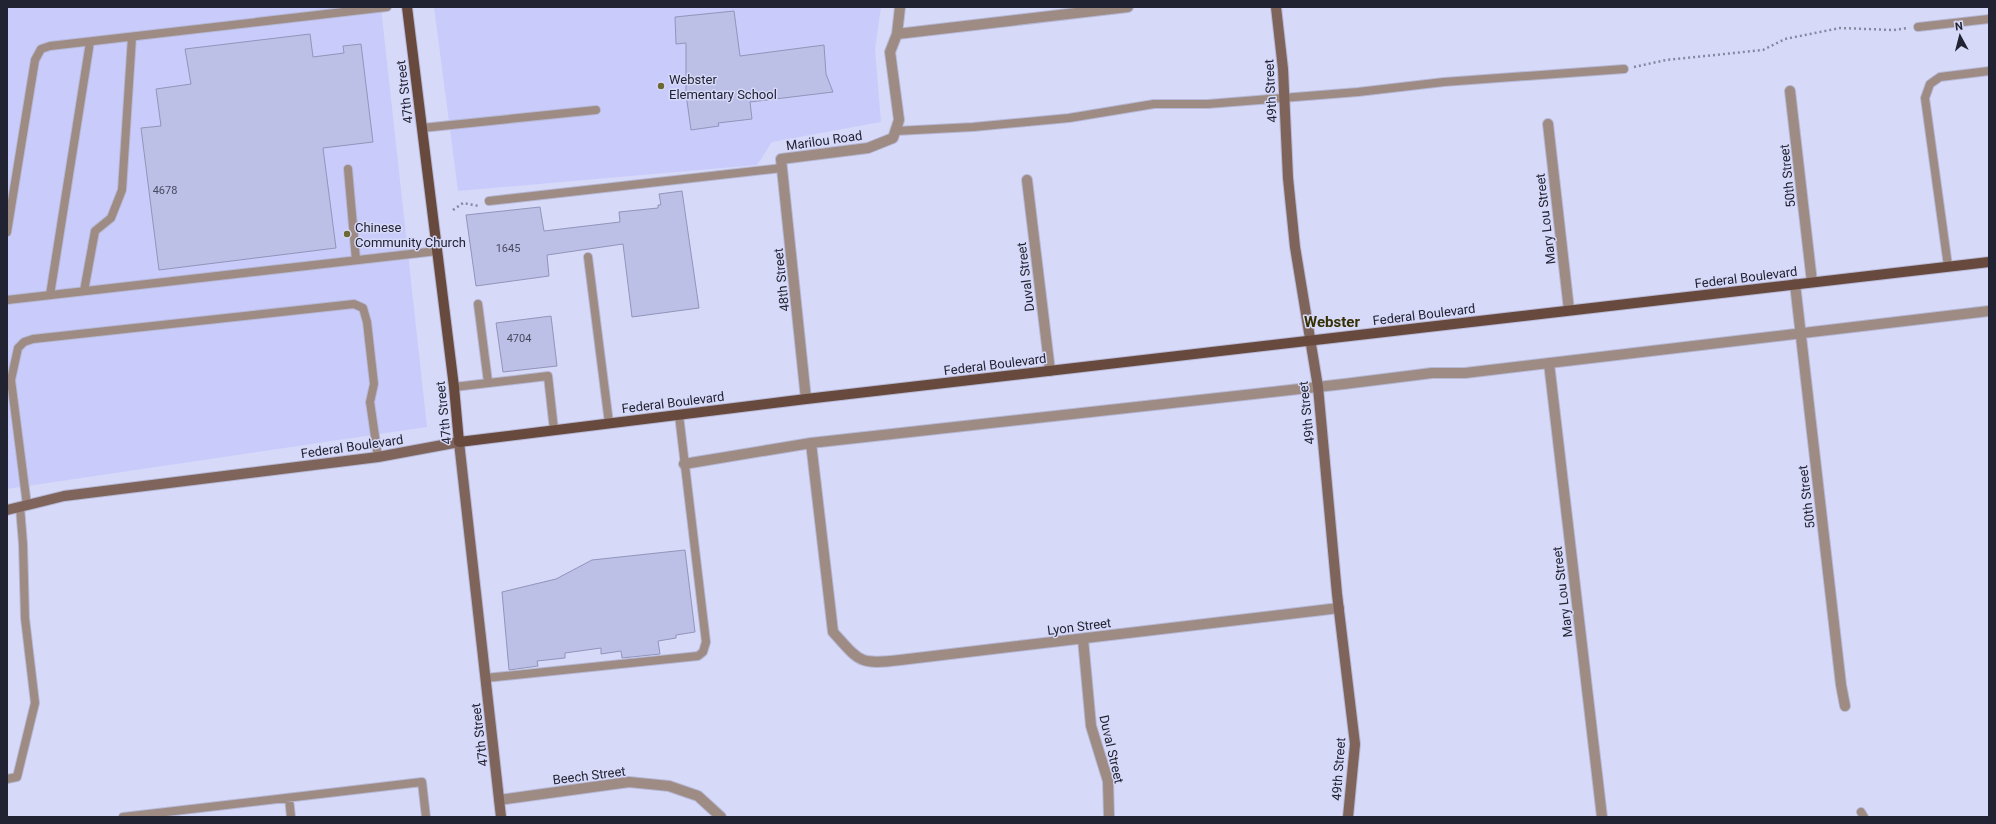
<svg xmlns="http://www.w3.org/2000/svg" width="1996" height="824" font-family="Roboto,sans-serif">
<rect width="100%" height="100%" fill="#d7d9f9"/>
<path fill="#c9ccfb" d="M7 7H381L427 427 7 489Z
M434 7H881L875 49 881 122 772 142 757 165 458 191Z"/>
<path fill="#bcbfe6" stroke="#9294ba" d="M734 11 740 56 824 45 826 74 833 92 750 102 752 119 718 123 719 126 691 130 686 94V43L676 44 675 17Z
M310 34 313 57 344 53 343 46 361 44 373 142 323 148 336 248 159 270 141 128 161 126 156 89 191 84 185 49Z
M682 191 699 308 632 317 623 244 547 255 549 276 476 286 466 215 540 207 544 231 620 222 619 212 658 208V205H661L659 194Z
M551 316 557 366 503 372 496 323Z
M685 550 695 632 676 635V638L658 641 660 654 622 658 621 651 601 654V648L565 653V658L537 661 538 666 509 670 502 592 556 579 592 560Z"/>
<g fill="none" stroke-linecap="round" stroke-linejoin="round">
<g stroke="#b6b8d5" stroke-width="10">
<path id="lane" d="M1918 27 1989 19
M422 128 596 110
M896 131 973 127 1069 118 1154 104H1208L1358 92 1444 82 1624 69
M348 169 356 260
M489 201 782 168
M7 232 35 60 41 49 50 46 387 7
M588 257 609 423
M1948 266 1925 98 1930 84 1940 77 1989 71
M84 291 95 231 111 218 122 190 132 37
M50 295 90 42
M7 300 437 251
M478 304 488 382
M454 387 548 376 554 430
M27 505 11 380 18 348 24 342 33 339 354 304 363 308 367 322 374 384 370 402 378 457
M486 678 698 656 703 652 706 642 679 415
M7 779 17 777 35 703 25 618 23 544 20 507
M289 798 291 817
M1861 812 1864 817
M123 817 422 782 426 817"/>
</g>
<g stroke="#b6b8d5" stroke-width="12">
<path id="street" d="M897 34 1128 7
M1790 91 1812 282
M1548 124 1569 310
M1027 180 1050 371
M1795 284 1841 685 1845 706
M1549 363 1602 817
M806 399 781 159 868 148 893 138 899 120 890 52 897 34 900 7
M811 443 833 632C860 662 859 665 900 660L1339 608
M684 464 811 443 1344 384 1432 373H1465L1989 311
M1083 639 1091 726 1108 781 1109 817
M499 800 629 782 669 786 698 796 721 817"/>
</g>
<g stroke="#b6b8d5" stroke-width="12">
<path id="secondary" d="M1276 7 1283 69 1288 178 1295 247 1318 387 1337 594 1355 744 1348 817
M7 510 64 496 378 457 459 442 501 817"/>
</g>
<g stroke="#b6b8d5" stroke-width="12">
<path id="primary" d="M407 7 454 387 459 442 806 399 1989 262"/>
</g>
<path stroke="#8687a0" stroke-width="2.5" stroke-dasharray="2 3" stroke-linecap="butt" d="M1634 67 1666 60 1763 50 1785 39 1840 28 1894 30 1908 28
M453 210 463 203 479 206"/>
<use href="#lane" stroke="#9d8b84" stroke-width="8"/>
<use href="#street" stroke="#9d8b84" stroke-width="10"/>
<use href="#secondary" stroke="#7e645a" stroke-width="10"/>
<use href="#primary" stroke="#68493d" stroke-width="10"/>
</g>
<g fill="#6e6834" stroke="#d7d9f9" stroke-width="1.5">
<circle cx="661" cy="86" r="4"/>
<circle cx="347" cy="234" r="4"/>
</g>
<g text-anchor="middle" stroke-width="3" stroke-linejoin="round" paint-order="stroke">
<g font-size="11" fill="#484a5f">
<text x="165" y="194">4678</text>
<text x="508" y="252">1645</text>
<text x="519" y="342">4704</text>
</g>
<g font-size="13" fill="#222332" stroke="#d7d9f9" text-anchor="start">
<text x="669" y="84">Webster<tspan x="669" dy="15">Elementary School</tspan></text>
<text x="355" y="232">Chinese<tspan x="355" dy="15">Community Church</tspan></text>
</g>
<g font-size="13" fill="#222332" stroke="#d7d9f9">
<text transform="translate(1270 91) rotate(-93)" y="5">49th Street</text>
<text transform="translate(404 92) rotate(-97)" y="5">47th Street</text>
<text transform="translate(824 140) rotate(-8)" y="5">Marilou Road</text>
<text transform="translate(1787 176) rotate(-96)" y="5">50th Street</text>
<text transform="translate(1545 219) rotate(-97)" y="5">Mary Lou Street</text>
<text transform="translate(1025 277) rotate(-97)" y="5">Duval Street</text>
<text transform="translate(1746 277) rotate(-7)" y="5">Federal Boulevard</text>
<text transform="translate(781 280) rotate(-96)" y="5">48th Street</text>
<text transform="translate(1424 314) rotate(-7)" y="5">Federal Boulevard</text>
<text transform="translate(995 364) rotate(-7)" y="5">Federal Boulevard</text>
<text transform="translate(673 402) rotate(-7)" y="5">Federal Boulevard</text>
<text transform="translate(443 413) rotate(-96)" y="5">47th Street</text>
<text transform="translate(1306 413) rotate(-96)" y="5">49th Street</text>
<text transform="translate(352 446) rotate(-8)" y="5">Federal Boulevard</text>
<text transform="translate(1806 497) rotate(-97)" y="5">50th Street</text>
<text transform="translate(1562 592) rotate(-97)" y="5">Mary Lou Street</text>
<text transform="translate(1079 626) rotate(-7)" y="5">Lyon Street</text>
<text transform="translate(479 735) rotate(-97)" y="5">47th Street</text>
<text transform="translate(1112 749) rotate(77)" y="5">Duval Street</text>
<text transform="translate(1338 769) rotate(-86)" y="5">49th Street</text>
<text transform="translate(589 775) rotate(-7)" y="5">Beech Street</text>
</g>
<g font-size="15" font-weight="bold" fill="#353004" stroke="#d7d9f9">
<text x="1332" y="327">Webster</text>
</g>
</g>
<rect width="1996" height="824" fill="none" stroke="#222332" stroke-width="16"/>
<g transform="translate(1960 36) rotate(353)" stroke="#d7d9f9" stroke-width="3" paint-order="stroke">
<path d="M0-3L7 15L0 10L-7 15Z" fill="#222332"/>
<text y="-6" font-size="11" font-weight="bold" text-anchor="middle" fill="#222332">N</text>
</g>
</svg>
